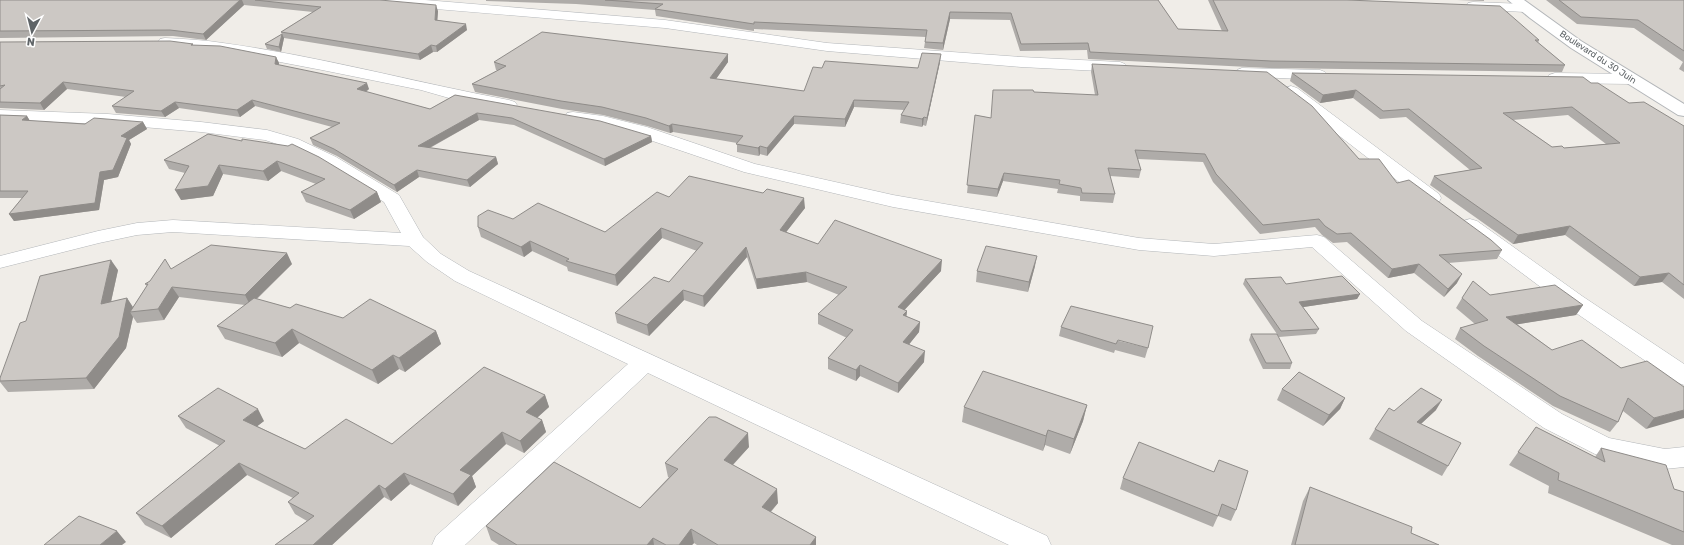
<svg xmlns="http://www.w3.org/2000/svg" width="1684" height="545" font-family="Rubik,sans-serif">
<rect width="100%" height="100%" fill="#f0ede8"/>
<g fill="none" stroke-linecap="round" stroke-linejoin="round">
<g stroke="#b3b6b9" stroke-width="1">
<path id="minor" d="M369 0H425L665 20 827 43 1021 57 1120 62 1125 64 1128 67 1125 70 1120 72 1021 67 827 51 665 28 376 4 371 3Z
M1473 2 1525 4 1530 5 1532 8 1530 11 1525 12 1468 9 1466 6 1468 3Z
M165 38C184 39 204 40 223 43 319 56 413 82 509 100L515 102 517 105 515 108 509 110 456 100 421 90 322 70 222 51 160 45 158 42 160 39Z
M1242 68 1320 70 1325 72 1328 75 1325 78 1320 80 1237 76 1234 73 1237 70Z
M1555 73 1631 74 1637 76 1639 79 1637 82 1631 84 1555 83 1549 81 1547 78 1549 75Z
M1291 86 1297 88 1439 194 1441 198 1439 202 1432 204 1425 202 1285 94 1283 91 1285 88Z
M0 110 108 114 201 122 267 130 298 139 336 157 399 195 423 237 441 254 469 271 1047 536 1051 545H1009L648 373 465 545H432L436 536 628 364 455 281 427 262 409 246 173 232 137 235 99 243 0 268V256L98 231 137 223 173 220 401 233 384 202 324 165 286 147 265 140 201 132 108 124 0 120Z
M573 112 603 116 647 127 755 164 893 195 1139 238 1214 244 1317 235 1324 237 1422 321 1562 414 1609 438 1665 449 1684 447V467L1665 469 1604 457 1595 454 1544 428 1406 331 1312 247 1214 256 1139 250 893 207 744 172 635 135 602 126 567 121 565 117 567 113Z
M1470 219 1477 221 1582 296 1684 364V385L1676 382 1566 306 1463 229 1460 225 1463 221Z"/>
</g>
<g stroke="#b3b6b9" stroke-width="2">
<path id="tertiary" d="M1508 0H1524L1581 41 1684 104V116L1678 115 1571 48 1530 18Z"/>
</g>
<use href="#minor" fill="#fff" fill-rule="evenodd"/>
<use href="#tertiary" fill="#fff" fill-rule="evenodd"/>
</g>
<path fill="#afaca9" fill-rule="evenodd" d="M0 0H380L438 11 437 20 467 30 437 52H433L420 60 284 38 281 32 313 12 244 5 206 40 173 36 0 38Z
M486 0H1158L1178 29 1222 31 1208 0H1347L1539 40 1538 43 1565 65 1562 72 1269 68 1088 59 1087 50 1020 51 1010 20 950 19 943 50 924 48 925 42 926 37 754 29V31L656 16 655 10 576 4 486 1Z
M1457 0H1484V1Z
M1546 0H1684V72L1679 69 1683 62 1634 28 1577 24Z
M282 34 284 38 281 52 267 49 265 44Z
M0 42 193 44V45L276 57 279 63V65L369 89 366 92 430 109 455 95 651 136 652 142 605 166 514 125 479 120 430 148 496 157 498 164 470 187 419 177 397 192 337 156 313 145 310 138 332 127 255 106 240 117 179 108 165 117 116 113 112 106 126 97 67 89 44 110 0 108Z
M728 54V62L716 79 804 91 822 68H918L940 62 926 126 923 125 922 127 900 123 901 115 904 110 854 107 845 127 794 124 767 156 760 154 759 156 737 152V143L673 132 670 133 647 126 603 115 562 109 475 92 472 84 498 70H496L494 62Z
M1092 64 1359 159 1397 183 1502 250 1497 259 1448 263 1457 283 1444 297 1414 273 1388 278 1347 242 1333 243 1322 235 1315 227 1260 234 1213 182 1203 162 1138 159 1141 170 1139 178 1110 176 1115 194 1113 203 1080 201V196L1057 193 1058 189 1003 181 997 197 967 193 975 115 991 118 1095 95 1091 72Z
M1292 73 1591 83 1629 103 1684 126V299L1662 282 1634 286 1565 235 1513 244 1430 185 1434 176 1470 170 1406 117 1380 119 1353 98 1320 103 1290 81ZM1568 115 1606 144 1564 148 1552 147 1513 120Z
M0 115 27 116 30 121 85 124 143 122 147 129 129 140 131 144 118 177 104 180 99 210 14 221 9 214 22 198H0Z
M208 134 377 192 381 202 354 219 306 202 301 192 316 184 281 171 268 181 223 174 213 196 181 200 185 173 169 169 164 160Z
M669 197 805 208 786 232 818 244 941 271 904 310 907 311 906 316 920 322 919 332 909 344 924 362 898 393 860 376 856 381 828 369V358L847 338 818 324V314L839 295 807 282 757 289 747 257 704 307 684 300 649 336 617 323 615 313 669 282 697 251 662 238 617 286 568 271 567 267 532 251 524 257 481 237 478 227 513 219 605 232Z
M292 264 257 299 290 308 343 318 436 331 441 344 405 372 399 369 378 384 299 343 282 357 225 339 217 326 245 305 179 297 164 320 137 323 133 317 126 348 94 389 8 392 0 382V378L26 321 118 270 111 302 127 298 133 307 147 286 145 284 171 269Z
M1035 266 1028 292 976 282 977 271Z
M1245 279 1286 284 1360 294 1357 299 1303 307 1319 329 1316 334 1279 337 1243 284Z
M1490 295 1583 305 1576 315 1517 324 1552 350 1621 368 1684 387 1646 429 1623 411 1618 422 1610 432 1553 406 1478 356 1455 339 1460 328 1475 324 1456 308 1462 298Z
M1061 327 1148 348 1145 358 1115 350 1114 353 1059 336Z
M1251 334 1292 363 1290 369H1263L1249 340Z
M1282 389 1345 398 1340 409 1323 426 1277 400Z
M545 395 549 407 537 418 542 420 546 432 524 453 506 444 472 476 476 487 458 506 410 484 391 501 384 497 332 545H275L307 521 295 514 288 502 293 498 247 475 171 538 145 525 136 513 220 446 186 428 178 416 264 421 257 426 305 449 392 444Z
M1087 405 1083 421 1070 454 1045 445 1043 451 962 422 964 407Z
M1436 410 1421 424 1448 466 1442 476 1369 439 1375 429 1394 411Z
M1536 427 1595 457 1601 448 1674 489 1684 492V545H1672L1548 493 1549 486 1509 465Z
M749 447 733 465 778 503 771 512 816 537V545H697L694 543 692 545H499L491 540 486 526 640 508 669 477H668L665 463Z
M1219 460 1236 510 1231 521 1218 516 1213 527 1120 489 1123 478 1214 472Z
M1310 487 1411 533 1439 545H1291L1303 501Z"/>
<path fill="#8f8c89" d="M240 0H242L244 5 206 40 203 34Z
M436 5 438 11 437 26 435 20Z
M950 12V19L943 50V43Z
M466 24 467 30 437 52 436 46Z
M282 34 284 38 281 52 279 47Z
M431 45 433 52 420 60 418 54Z
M728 54V62L711 86 710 78Z
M941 54 940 62 926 126 927 118Z
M276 57 279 63 278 70 275 64Z
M63 82 67 89 44 110 40 103Z
M367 83 369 89 359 96 357 89Z
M1356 90 1353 98 1320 103 1323 95Z
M252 100 255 106 240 117 237 110Z
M854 100V107L845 127V119Z
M175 102 179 108 165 117 161 111Z
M477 113 479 120 420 153 418 146Z
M27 116 31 123 22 120Z
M794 116V124L767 156V148Z
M924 117 923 125 922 127V119Z
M143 122 147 129 129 140 131 144 118 177 104 180 99 210 14 221 9 214 100 172 121 136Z
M672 124 673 132 670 133 669 126Z
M651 136 652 142 605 166 604 159Z
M760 146V154L759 156 758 148Z
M496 157 498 164 470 187 467 180Z
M277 161 281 171 268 181 263 171Z
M219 165 223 174 213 196 181 200 175 190Z
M417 170 419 177 397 192 394 185Z
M1004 173 1003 181 997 197 998 189Z
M377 192 381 202 354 219 350 210Z
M804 198 805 208 780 240V230Z
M1570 226 1565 235 1513 244 1518 235Z
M661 228 662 238 617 286 615 275Z
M530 241 532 251 524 257 521 247Z
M746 247 747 257 704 307 703 296Z
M287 253 292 264 250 305 245 295Z
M1037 256 1035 266 1028 292 1029 282Z
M111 260 118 270 108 315 101 304Z
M942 260 941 271 897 318 898 307Z
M1419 264 1414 273 1388 278 1392 269Z
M806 272 807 282 757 289 756 279Z
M1669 273 1662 282 1634 286 1640 277Z
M1462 274 1457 283 1444 297 1448 289Z
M172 287 179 297 164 320 158 309Z
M683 290 684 300 649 336 647 325Z
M1360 294 1357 299 1297 308 1299 302Z
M127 298 134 309 130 312 133 317 126 348 94 389 86 378Z
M1583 305 1576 315 1500 327 1506 317Z
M907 311 906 321 903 315Z
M920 322 919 332 903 352V342Z
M292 329 299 343 282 357 275 343Z
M436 331 441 344 405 372 399 358Z
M925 351 924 362 898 393V383Z
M393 355 399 369 378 384 372 370Z
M860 365V376L856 381V370Z
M545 395 549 407 530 424 526 412Z
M1345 398 1340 409 1323 426 1329 415Z
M1442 400 1436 410 1412 432 1417 422Z
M1087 405 1083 421 1070 454 1074 439Z
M258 409 264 421 250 432 243 420Z
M1684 410V418L1646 429 1654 418Z
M542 420 546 432 524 453 520 441Z
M1048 430 1045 445 1043 451 1046 436Z
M502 432 506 444 472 476 476 487 458 506 453 494 460 470Z
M748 433 749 447 725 473 724 460Z
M239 463 247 475 171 538 162 526Z
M404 473 410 484 391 501 385 489Z
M379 485 384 497 332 545H313Z
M777 489 778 503 763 520 762 507Z
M691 529 694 543 692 545H679Z
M117 531 126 542 122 545H100Z
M816 537V545H810Z
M653 538 654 545H647Z"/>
<path fill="#ccc8c4" stroke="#8f8c89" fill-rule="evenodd" d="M0 0H240L203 34 170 30 0 31Z
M255 0H380L436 5 435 20 466 24 436 46 431 45 418 54 281 32 321 7Z
M605 0H1158L1178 29 1228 31 1213 0H1347L1500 6 1539 40H1535L1565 65 1271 61 1090 52 1088 43 1021 44 1011 13 950 12 943 43 925 42 927 30 754 22V24L655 9 663 4Z
M1559 0H1684V51L1638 20 1581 17Z
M542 32 728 54 710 78 804 91 813 67 822 68 825 61 918 68 922 53 941 54 927 118 924 117 922 119 901 115 909 102 854 100 845 119 794 116 767 148 760 146 758 148 736 144 743 136 672 124 669 126 646 118 602 107 561 101 472 84 506 66 494 62Z
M282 34 279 47 265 44Z
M170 41 193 44 191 45 220 46 276 57 275 64 367 83 357 89 430 109 455 95 600 121 651 136 604 159 512 118 477 113 418 146 496 157 467 180 417 170 394 185 334 149 310 138 340 123 252 100 237 110 175 102 161 111 112 106 134 91 63 82 40 103 0 102V89L5 85 0 86V42Z
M1092 64 1267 72 1312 106 1359 159H1379L1397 183 1409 180 1491 240 1502 250 1439 255 1462 274 1448 289 1419 264 1392 269 1351 233 1337 234 1325 226 1319 219 1263 225 1216 174 1205 154 1135 150 1141 170 1108 168 1115 194 1082 193 1081 188 1059 184 1060 180 1004 173 998 189 967 185 975 115 991 118 993 90H1033L1034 92 1098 95Z
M1292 73 1583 77 1591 83H1598L1629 103 1644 102 1684 126V285L1669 273 1640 277 1570 226 1518 235 1434 176 1482 168 1409 109 1383 111 1356 90 1323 95ZM1572 107 1620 143 1564 148 1562 146 1552 147 1503 113Z
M0 115 27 116 22 120 85 124 94 118 143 122 121 136 127 138 113 170 100 172 95 203 9 214 28 191H0Z
M208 134 242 141V139L288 146 292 144 319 157 377 192 350 210 301 192 325 179 277 161 263 171 219 165 208 186 175 190 189 166 164 160Z
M689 176 763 193 767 189 804 198 780 230 818 244 835 220 942 260 898 307 907 311 903 315 920 322 903 342 925 351 898 383 860 365 856 370 828 358 853 330 818 314 847 287 806 272 756 279 746 247 703 296 683 290 647 325 615 313 654 277 669 282 703 243 661 228 615 275 566 261 569 259 530 241 521 247 478 227V216L488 210 513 219 538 203 605 232 657 192 669 197Z
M211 245 287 253 245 295 172 287 158 309 130 312 148 284H145L150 281 165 259 171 269Z
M986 246 1037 256 1029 282 977 271Z
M111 260 101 304 127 298 119 337 86 378 0 381V378L20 323 26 321 40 276Z
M1342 276 1360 294 1299 302 1319 329 1281 331 1245 279 1281 277 1286 284Z
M1473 281 1490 295 1555 285 1583 305 1506 317 1552 350 1582 340 1621 368 1647 361 1684 387V410L1654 418 1628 398 1618 422 1560 396 1484 346 1460 328 1488 320 1462 298Z
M254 298 290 308 296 304 343 318 370 299 436 331 399 358 393 355 372 370 292 329 275 343 217 326Z
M1071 306 1153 326 1148 348 1118 340 1116 344 1061 327Z
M1251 334H1277L1292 363H1266Z
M484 367 545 395 526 412 542 420 520 441 502 432 460 470 471 475 453 494 404 473 385 489 379 485 313 545H275L314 516 288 502 299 493 239 463 162 526 136 513 225 441 178 416 218 388 258 409 243 420 305 449 346 419 392 444Z
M983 371 1087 405 1074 439 1048 430 1046 436 964 407Z
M1299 372 1345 398 1329 415 1282 389Z
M1421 388 1442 400 1417 422 1461 443 1448 466 1375 429 1389 408 1394 411Z
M709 417H716L748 433 724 460 777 489 762 507 816 537 810 545H718L691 529 679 545H666L653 538 647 545H517L486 526 554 462 640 508 678 469 665 463Z
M1536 427 1605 462 1601 448 1666 465 1674 489 1684 492V532L1558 480 1559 473 1518 452Z
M1139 442 1214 472 1219 460 1248 471 1236 510 1222 504 1218 516 1123 478Z
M1310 487 1412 527 1411 533 1439 545H1295Z
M79 516 117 531 100 545H44Z"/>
<g text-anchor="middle" stroke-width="3" stroke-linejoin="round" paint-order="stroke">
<g font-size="9" fill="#5f6467" stroke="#fff">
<text transform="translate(1598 57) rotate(33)" y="3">Boulevard du 30 Juin</text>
</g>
</g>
<g transform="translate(32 32) rotate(187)" stroke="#ffffff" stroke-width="3" paint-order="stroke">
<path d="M0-3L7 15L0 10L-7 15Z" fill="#5f6467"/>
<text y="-6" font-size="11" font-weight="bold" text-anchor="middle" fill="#5f6467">N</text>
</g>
</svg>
